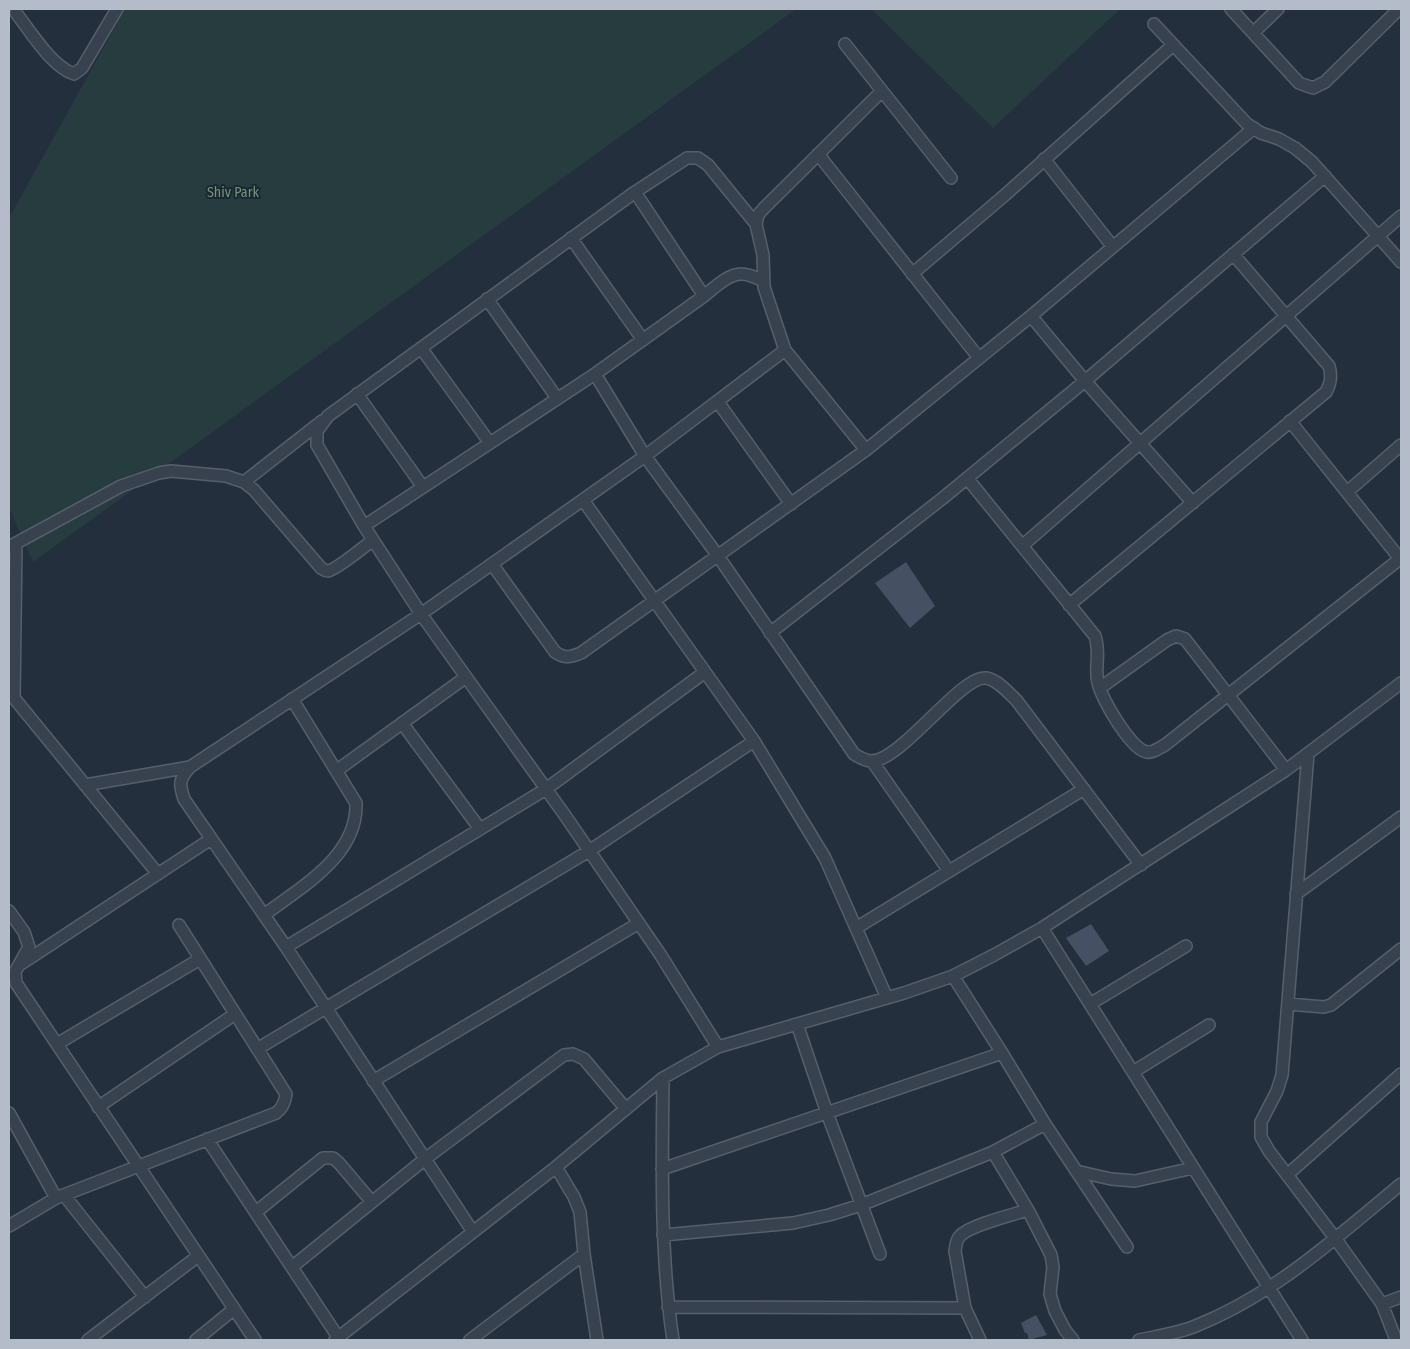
<svg xmlns="http://www.w3.org/2000/svg" width="1410" height="1349" font-family="'Fira Sans Condensed',sans-serif">
<rect width="100%" height="100%" fill="#242f3e"/>
<path fill="#263c3f" d="M125 9H796L33 562 9 508V218Z
M871 9H1120L993 128Z"/>
<path fill="#455162" d="M906 562 935 606 910 628 875 583Z
M1091 924 1109 951 1086 966 1066 938Z
M1036 1315 1047 1335 1029 1340 1027 1333H1025L1021 1323Z"/>
<g fill="none" stroke-linecap="round" stroke-linejoin="round">
<g stroke="#565f6c" stroke-width="14">
<path id="street" d="M1231 9 1299 83 1313 88 1325 82 1399 9
M16 13C31 32 51 66 74 74L82 68 117 9
M1154 24 1247 124 1261 133 1279 139 1295 148 1312 162 1401 262
M1253 33 1278 9
M845 44 951 178
M818 154 979 358
M1044 159 1113 247
M635 192 704 296
M756 224 708 165 698 158H687L635 192 328 416 317 431V445L364 526 421 614 645 456 785 350
M571 238 643 340
M912 274 1005 195 1173 45
M487 299 557 398
M1031 316 1085 381 1193 503
M421 348 490 443
M595 374 645 456 718 556 854 754C859 757 865 761 872 761 902 760 961 675 986 678 998 680 1009 693 1017 701L1141 865
M357 394 423 487
M718 402 791 504
M1290 421 1401 560
M866 450 785 350 764 287 763 255 756 224 758 215 764 208 882 91
M967 478 1095 636C1101 655 1094 668 1098 683 1101 698 1131 750 1147 752 1153 753 1159 748 1165 745L1401 558
M244 482 322 421
M1347 492 1401 445
M583 500 754 741 825 858 887 998
M364 526 595 374 704 296C714 288 728 274 741 274 749 274 757 278 764 281
M1022 546 1401 216
M9 547 121 486 159 473 171 471 226 476 244 482 254 490 321 568C324 570 325 571 328 571 336 570 365 546 373 540
M492 564 555 652C565 659 571 657 581 653L866 450 1031 316 1254 128
M1069 605 1326 392C1331 383 1332 376 1329 366L1233 254
M770 633 943 498 1085 381 1325 176
M1100 688 1167 640 1176 636 1185 639 1286 770
M9 695 14 698 158 874
M14 698 16 543
M402 723 480 829
M1308 754 1282 1075 1277 1091 1261 1122V1137L1269 1151 1335 1238 1382 1304 1396 1340
M872 761 949 871
M336 771 466 677
M85 785 190 767
M1296 894 1401 817
M9 911 24 932 29 947 15 972 16 983 255 1340
M264 915C301 887 358 856 356 803L292 699
M856 928 1084 789
M1042 928 1302 1340
M286 947 184 799C179 784 179 779 190 767L421 614 564 814 660 954 718 1047
M21 964 211 839
M953 976 1002 1053 1045 1124 1127 1247
M1090 1004 1186 946
M1288 1004 1324 1007 1331 1005 1401 949
M797 1024 827 1113 880 1254
M57 1044 200 959
M257 1049 589 851 754 741
M1133 1072 1209 1025
M663 1078C662 1167 660 1252 673 1340
M373 1081 639 923
M98 1107 235 1014
M9 1113 56 1198
M207 1139 340 1340
M993 1152 1028 1210 1051 1255 1053 1267 1050 1294 1055 1311 1065 1330 1073 1340
M556 1167 574 1197 580 1212 584 1254 597 1340
M662 1169 1002 1053
M1076 1171 1111 1179 1135 1181 1193 1168
M1287 1175 1401 1074
M64 1195 145 1297
M256 1212 323 1158H333L339 1163 372 1202
M9 1226 56 1198 276 1113C283 1108 285 1102 286 1094L179 925
M473 1232 286 947 546 789 705 672
M663 1235 793 1223 829 1215 861 1205 993 1152 1045 1124
M292 1267 425 1159 564 1055 573 1054 584 1059 626 1109
M1382 1304 1401 1297
M668 1307 965 1308
M88 1340 198 1256
M196 1340 234 1309
M335 1340 556 1167 663 1078 718 1047 904 993 953 976 994 955 1042 928 1286 770 1401 683
M470 1340 584 1254
M980 1340 965 1308 955 1251C956 1245 956 1240 960 1236 970 1225 1012 1215 1028 1210
M1139 1340C1158 1336 1180 1333 1198 1325 1275 1294 1338 1236 1401 1184"/>
</g>
<use href="#street" stroke="#38414e" stroke-width="11"/>
</g>
<g text-anchor="middle" stroke-width="4" stroke-linejoin="round" paint-order="stroke">
<g font-size="14" fill="#6b9a76" stroke="#1d2633">
<text x="233" y="197">Shiv Park</text>
</g>
</g>
<rect width="1410" height="1349" fill="none" stroke="#b4bcc9" stroke-width="20"/>
</svg>
